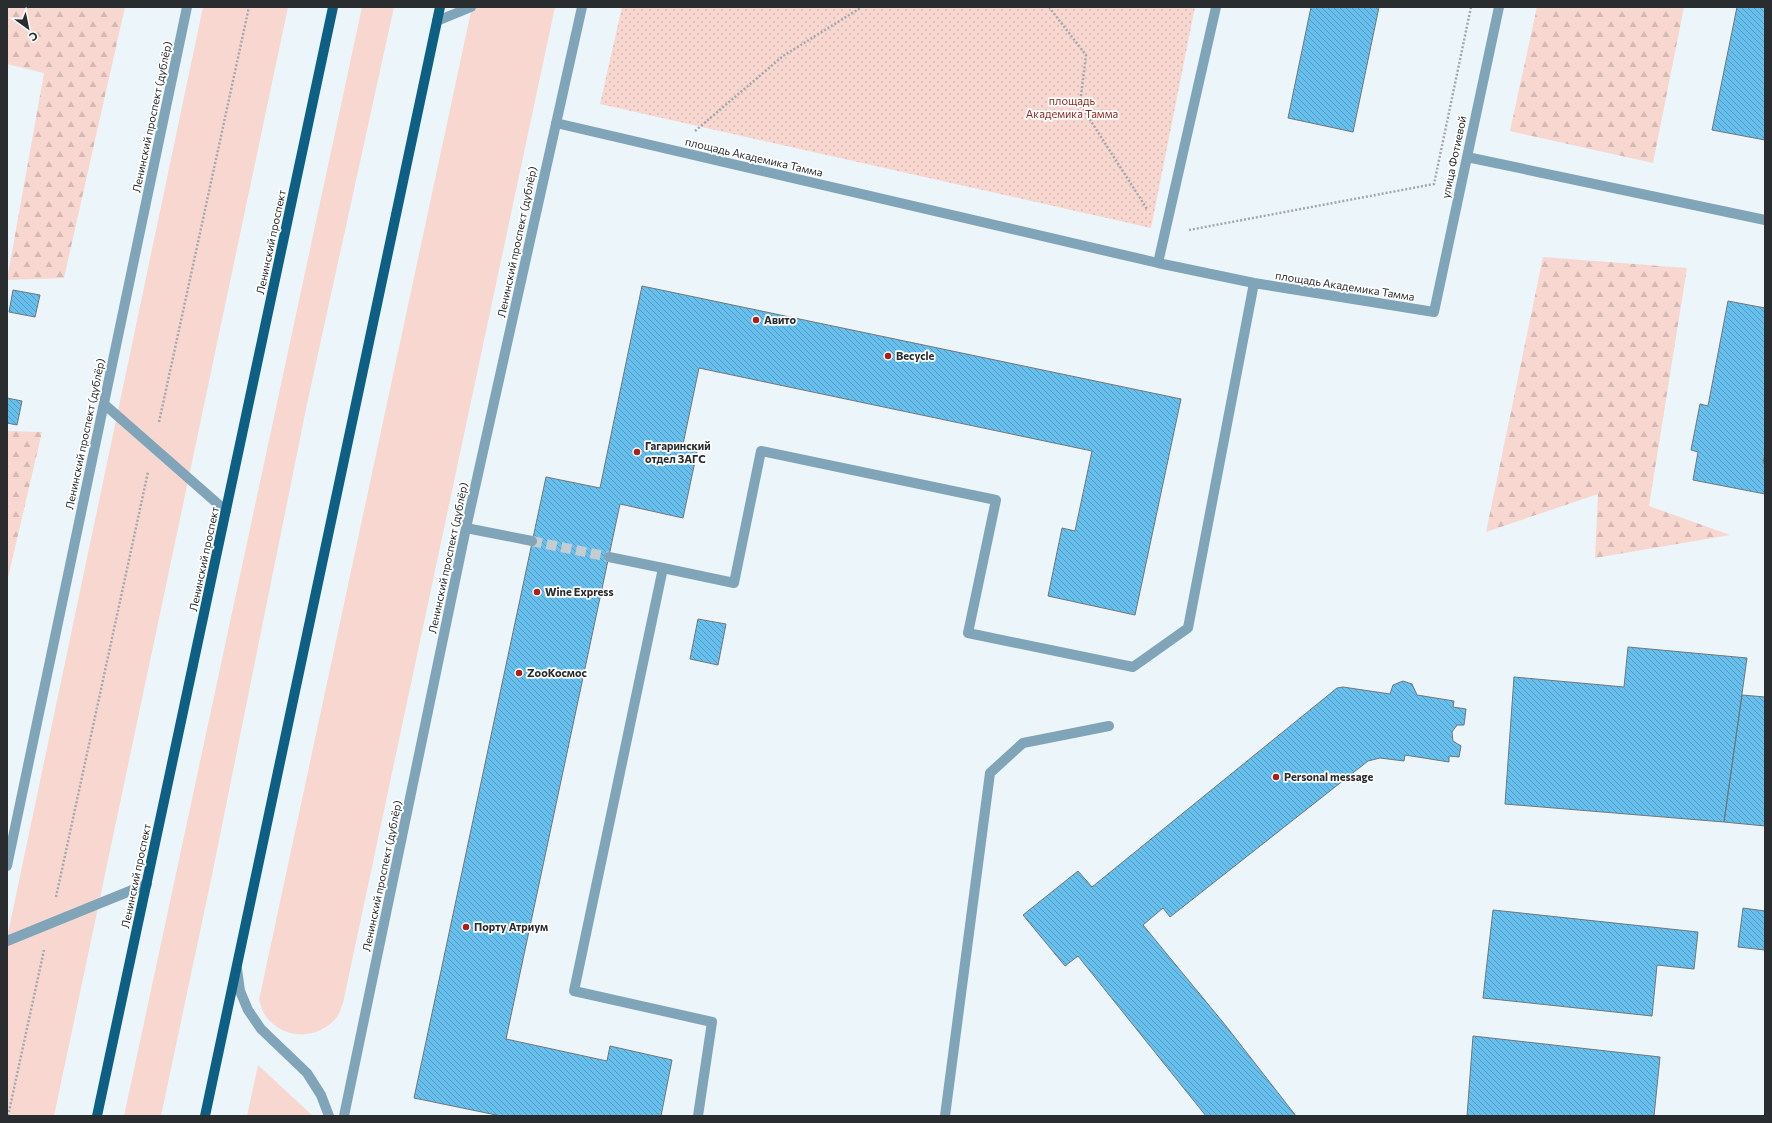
<svg xmlns="http://www.w3.org/2000/svg" width="1772" height="1123" font-family="Commissioner,sans-serif">
<defs>
<pattern id="forest-firs" width="22" height="20" patternUnits="userSpaceOnUse"><rect width="22" height="20" fill="#f8d7d1"/><path d="M5 1l3.5 6h-7zM16 11l3.5 6h-7z" fill="#d5b9b4"/></pattern>
<pattern id="park-dots" width="8" height="8" patternUnits="userSpaceOnUse"><rect width="8" height="8" fill="#f8d7d1"/><path d="M2 2h.1M6 6h.1" fill="none" stroke="#d5b9b4" stroke-width="1.8" stroke-linecap="round"/></pattern>
<pattern id="building-back-hatch" width="6" height="6" patternUnits="userSpaceOnUse"><rect width="6" height="6" fill="#66bfed"/><path d="M-1 5l2 2M0 0l6 6M5-1l2 2" fill="none" stroke="#549cc0"/></pattern>
</defs>
<rect width="100%" height="100%" fill="#ecf5fa"/>
<path fill="#f8d7d1" d="M203 7H288L54 1116H7V938Z
M362 7H394L307 404 212 875 161 1116H124Z
M472 7H555L343 1003C341 1007 340 1013 337 1017 318 1041 282 1040 265 1015 262 1011 261 1005 259 1000Z
M258 1065 313 1116H247Z"/>
<path fill="url(#forest-firs)" d="M7 7H125L64 278 7 280 44 73 7 64Z
M1537 7H1684L1653 163 1510 131Z
M1543 257 1687 268 1649 506 1730 535 1595 558 1598 494 1486 532Z
M7 431 42 432 7 582Z"/>
<path fill="url(#park-dots)" d="M622 7H1195L1151 228 600 104Z"/>
<path fill="url(#building-back-hatch)" stroke="#6f777b" d="M1311 7H1379L1353 132 1288 118Z
M1737 7H1765V140L1712 130Z
M642 286 1181 399 1135 615 1048 596 1062 528 1075 531 1092 451 699 368 682 449 697 452 683 518 620 504 506 1039 607 1061 610 1046 672 1060 661 1116H501L414 1098 546 477 600 488Z
M13 290 40 295 35 317 9 312Z
M1728 301 1765 308V454L1763 463H1765V494L1693 480 1698 452 1691 450 1700 404 1708 406Z
M7 398 22 401 17 425 7 423Z
M698 619 726 624 718 665 690 659Z
M1628 647 1747 658 1724 822 1505 804 1514 677 1624 687Z
M1403 681 1412 684 1417 695 1454 701 1453 707 1466 709 1464 725H1457L1452 732 1453 741 1461 746 1459 757 1449 756V762L1405 755 1404 761 1380 758 1368 761 1170 917 1163 908 1143 925 1226 1026 1296 1116H1206L1078 956 1065 966 1023 915 1078 871 1092 887 1337 688 1343 687 1390 694 1393 685Z
M1742 695 1765 697V826L1724 822Z
M1743 908 1765 911V950L1738 947Z
M1493 910 1698 932 1694 969 1657 965 1652 1016 1483 998Z
M1473 1036 1660 1057 1654 1116H1467Z"/>
<g fill="none" stroke-linecap="round" stroke-linejoin="round">
<path stroke="#c5cdd1" stroke-width="10" stroke-dasharray="10 5" stroke-linecap="butt" d="M532 541 609 557"/>
<path stroke="#a2a9ad" stroke-width="2.5" stroke-dasharray="2 2" stroke-linecap="butt" d="M1049 7 1086 55 1080 104 1147 209
M695 131 783 56 862 7
M1189 230 1434 184 1471 7
M159 422 249 7
M56 897 148 472
M8 1116 44 950"/>
<path stroke="#80a4b8" stroke-width="10" d="M437 21 471 7
M556 123 1158 263 1254 283 1434 312 1499 7
M1467 157 1765 220
M1158 263 1216 7
M104 404 226 511
M466 528 532 541
M609 557 663 568
M7 866 187 7
M7 941 147 884
M237 969 240 991 248 1010 261 1029 307 1073 321 1095 329 1116
M344 1116 466 528 582 7
M698 1116 712 1022 574 991 663 568 734 583 761 451 996 500 968 633 1133 667 1188 628 1254 283
M945 1116 990 773 1023 743 1109 726"/>
<path stroke="#0d6083" stroke-width="10" d="M97 1116 333 7
M205 1116 440 7"/>
</g>
<g fill="#ae1e12" stroke="#fff" stroke-width="1.5">
<circle cx="756" cy="320" r="4"/>
<circle cx="888" cy="356" r="4"/>
<circle cx="637" cy="452" r="4"/>
<circle cx="537" cy="592" r="4"/>
<circle cx="519" cy="673" r="4"/>
<circle cx="1276" cy="777" r="4"/>
<circle cx="466" cy="927" r="4"/>
</g>
<g text-anchor="middle" stroke-width="3.5" stroke-linejoin="round" paint-order="stroke">
<g font-size="11" fill="#8e291e" stroke="#fff">
<text x="1072" y="105">площадь<tspan x="1072" dy="13">Академика Тамма</tspan></text>
</g>
<g font-size="11" fill="#2a2d2f" stroke="#fff">
<text transform="translate(152 117) rotate(-78)" y="4">Ленинский проспект (дублёр)</text>
<text transform="translate(754 157) rotate(13)" y="4">площадь Академика Тамма</text>
<text transform="translate(1454 157) rotate(-78)" y="4">улица Фотиевой</text>
<text transform="translate(271 242) rotate(-78)" y="4">Ленинский проспект</text>
<text transform="translate(517 242) rotate(-78)" y="4">Ленинский проспект (дублёр)</text>
<text transform="translate(1345 286) rotate(9)" y="4">площадь Академика Тамма</text>
<text transform="translate(85 434) rotate(-78)" y="4">Ленинский проспект (дублёр)</text>
<text transform="translate(448 558) rotate(-78)" y="4">Ленинский проспект (дублёр)</text>
<text transform="translate(204 559) rotate(-78)" y="4">Ленинский проспект</text>
<text transform="translate(136 876) rotate(-78)" y="4">Ленинский проспект</text>
<text transform="translate(382 876) rotate(-78)" y="4">Ленинский проспект (дублёр)</text>
</g>
<g font-size="11" font-weight="bold" fill="#2a2d2f" stroke="#fff" text-anchor="start">
<text x="764" y="324">Авито</text>
<text x="896" y="360">Becycle</text>
<text x="645" y="450">Гагаринский<tspan x="645" dy="13">отдел ЗАГС</tspan></text>
<text x="545" y="596">Wine Express</text>
<text x="527" y="677">ZooКосмос</text>
<text x="1284" y="781">Personal message</text>
<text x="474" y="931">Порту Атриум</text>
</g>
</g>
<rect width="1772" height="1123" fill="none" stroke="#2a2d2f" stroke-width="16"/>
<g transform="translate(28 28) rotate(147)" stroke="#ffffff" stroke-width="3" paint-order="stroke">
<path d="M0-3L7 15L0 10L-7 15Z" fill="#2a2d2f"/>
<text y="-6" font-size="11" font-weight="bold" text-anchor="middle" fill="#2a2d2f">С</text>
</g>
</svg>
